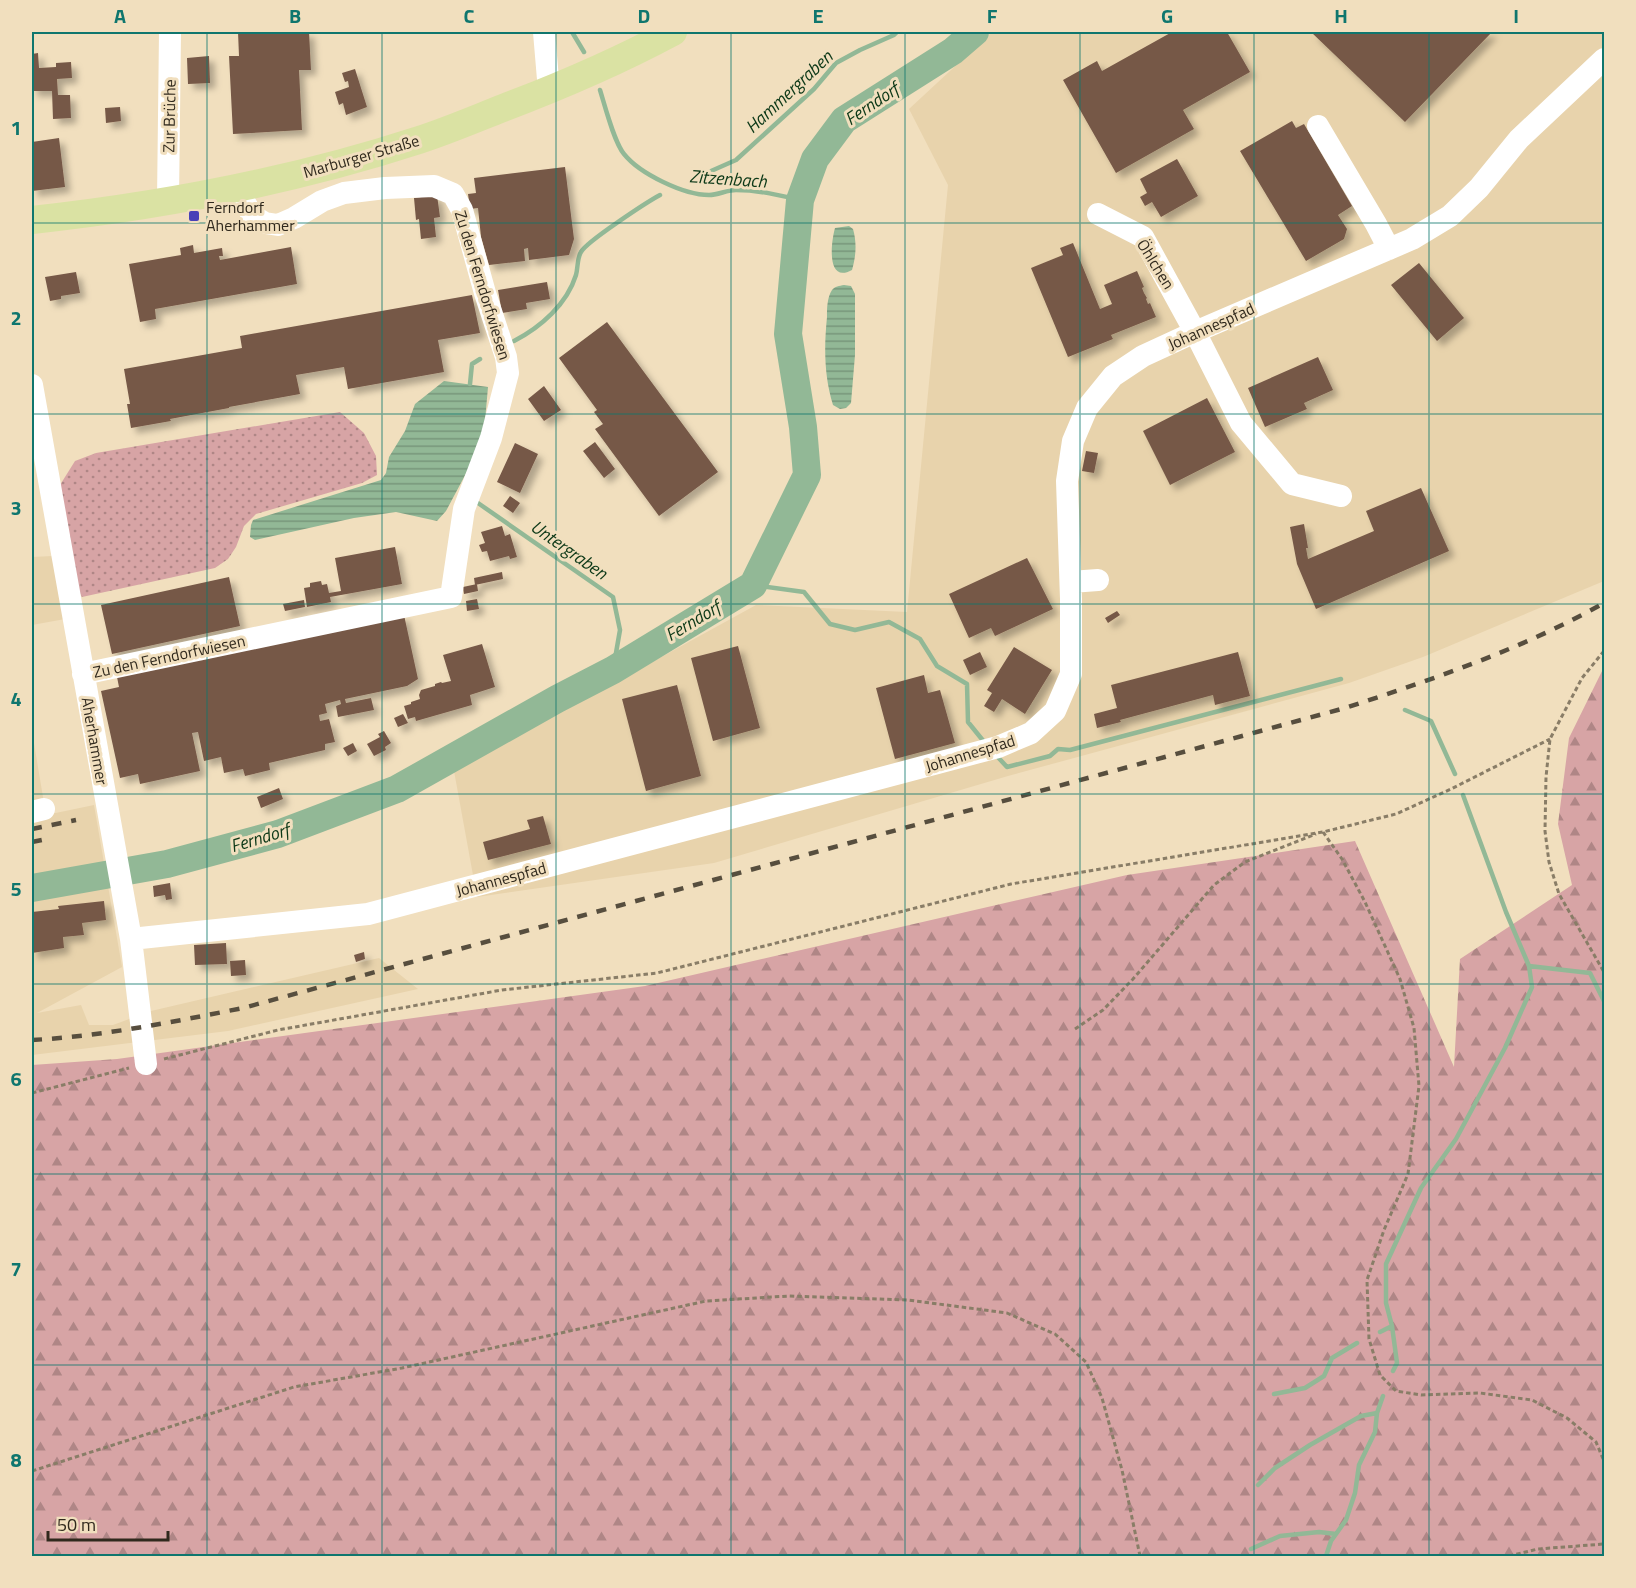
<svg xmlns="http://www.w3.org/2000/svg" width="1636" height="1588" font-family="'Titillium Web',sans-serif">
<defs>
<pattern id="green-dots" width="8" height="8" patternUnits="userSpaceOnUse" patternTransform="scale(1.5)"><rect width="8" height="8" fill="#d7a4a5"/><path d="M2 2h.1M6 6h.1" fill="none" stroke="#af8686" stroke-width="1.8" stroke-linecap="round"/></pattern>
<pattern id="forest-firs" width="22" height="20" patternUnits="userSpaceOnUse" patternTransform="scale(1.5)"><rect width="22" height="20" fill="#d7a4a5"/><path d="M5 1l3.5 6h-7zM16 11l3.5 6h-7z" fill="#af8686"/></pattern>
<pattern id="water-rules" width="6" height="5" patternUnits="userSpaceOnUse" patternTransform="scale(1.5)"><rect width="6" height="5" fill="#92b896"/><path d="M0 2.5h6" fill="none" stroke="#78967a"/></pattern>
<filter id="shadow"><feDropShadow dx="5.5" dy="5.5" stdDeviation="3" flood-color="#0004"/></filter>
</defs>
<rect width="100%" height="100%" fill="#f1dfbe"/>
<path fill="#e8d3ac" d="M992 32H1604V581L1423 657 1349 683 1008 776 714 863 477 897 454 771 756 605 907 612 948 185 909 109Z
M53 556 65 619 32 625V557Z
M32 731 46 815 94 805 122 967 37 1013 81 1005 89 1025H113L151 1011 379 958 418 989 228 1031 32 1055Z"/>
<path fill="url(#green-dots)" d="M340 412 364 433 376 456 377 475 362 483 256 514 244 526 236 547 228 559 215 568 82 597 79 592 60 485 75 461 96 453Z"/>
<path fill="url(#forest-firs)" d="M1604 667V1556H32V1065L117 1059 645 986 1127 875 1355 841 1454 1067 1460 959 1572 885 1558 824 1569 738Z"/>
<path fill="url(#water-rules)" d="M849 226 853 229C857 243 856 256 852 270 826 284 831 242 835 228Z
M844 285 851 286 855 294V355L851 403 846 408 840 409 833 405C824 376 824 347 827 317 827 308 827 298 832 290 835 286 839 286 844 285Z
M444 381 488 387 485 421 478 451 446 511 437 521 396 512 354 518 255 540 250 537 251 525 253 520 381 480 386 473 389 457 405 431 415 404Z"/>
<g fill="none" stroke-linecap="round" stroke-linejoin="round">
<path stroke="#92b896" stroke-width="4.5" d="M572 32 584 52
M600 90C605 106 614 142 624 154 640 174 684 195 709 195 718 195 727 190 736 190 758 190 779 195 800 200
M702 175 736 160 814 89 836 63 860 50 894 35 897 32
M514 341C541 327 567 304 576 275 578 268 577 258 581 252 586 242 647 202 660 195
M470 384 472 364 480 359
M478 503 613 597 620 630 613 670
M753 585 804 592 830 624 855 630 889 622 920 639 937 666 967 684 968 722 985 743
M1405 710 1431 721 1455 774
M995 754 1007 767 1050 756 1058 749 1070 750 1341 679
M1463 795 1506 912 1529 966 1590 973 1604 1001
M1380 1332 1392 1326
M1393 1371 1397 1363 1392 1326 1386 1303V1264L1421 1188 1456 1139 1505 1048 1532 987 1529 966
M1274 1394 1305 1388 1324 1376 1332 1358 1357 1343
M1258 1485 1275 1468 1310 1445 1361 1416 1377 1413
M1251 1549 1280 1536 1319 1532 1336 1534
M1326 1556 1331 1541 1346 1520 1355 1493 1359 1465 1375 1432 1377 1413 1383 1396"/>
<path stroke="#92b896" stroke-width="28" d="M32 888 167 864 278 834 397 789 557 699 613 670 753 585 807 475 803 427 788 334 800 200 815 159 844 120 953 51 975 32"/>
</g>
<path fill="#765847" filter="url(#shadow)" d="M238 32H309L311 70H299L302 130 233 134 229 56H239Z
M1172 32H1227L1250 72 1183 110 1194 129 1116 173 1063 80 1097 61 1102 71Z
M1311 32H1492L1405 122Z
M38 53 39 68 56 67V63L71 62 72 78 57 79 58 95H70L71 118 53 119 52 91H32V54Z
M209 56 210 83 188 84 187 58Z
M355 69 367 107 346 115 343 103 339 105 335 92 349 87 348 81 345 82 342 73Z
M120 107 121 121 106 123 105 108Z
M1292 121 1296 128 1304 124 1352 206 1338 215 1347 229 1344 239 1306 261 1240 151Z
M59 138 65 187 32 191V142Z
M1177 159 1198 196 1161 217 1152 202 1145 206 1140 197 1147 193 1140 179Z
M565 167 574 239 569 255 529 260 528 248 524 249 525 261 489 265 481 237 478 208 470 209 468 194 476 193 474 178Z
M437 195 440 217 434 218 436 237 421 239 419 219 416 220 414 198Z
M1073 243 1100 309 1112 304 1104 285 1137 271 1144 287 1142 288 1144 293 1147 298 1146 299 1148 304 1150 303 1156 317 1111 335 1113 339 1068 357 1031 268 1063 255 1060 248Z
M193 245 194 253 222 248 223 256H219L220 260 291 247 297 284 155 309 156 319 140 322 129 264 181 255 180 248Z
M1419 263 1464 318 1437 341 1391 285Z
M76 272 80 293 61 296V299L50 301 45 277Z
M547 282 550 299 526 303 527 309 502 313 498 290Z
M472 295 480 333 438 340 444 372 348 389 344 367 296 375 300 394 229 407V408L170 419 171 421 131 428 127 404H130L124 369 242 348 240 336Z
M607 322 718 472 659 516 595 429 603 424 594 412 597 410 559 358Z
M1318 357 1333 390 1304 403 1307 409 1265 427 1248 388Z
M544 386 561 410 544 421 528 399Z
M1207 398 1235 452 1170 485 1143 431Z
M595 442 615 469 604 478 583 451Z
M515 443 538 454 520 493 497 482Z
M1086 451 1098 453 1094 473 1082 471Z
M1421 488 1449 551 1316 609 1297 564 1290 527 1304 524 1308 548H1306L1308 559 1374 531 1366 511Z
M510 496 520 503 513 513 503 506Z
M502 526 505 536 510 534 517 557 510 559 509 556 490 561 487 551 482 552 479 545 485 543 481 532Z
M395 547 402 584 330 597 331 602 307 607 304 588 310 587V583L321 581 322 585 327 584 329 593 341 591 335 558Z
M1027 558 1053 609 995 636 991 628 969 638 949 594Z
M502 572 503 579 475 585 474 578Z
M229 577 240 626 112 654 101 605Z
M477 584 478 591 464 594 463 587Z
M477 599 479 609 467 611 466 601Z
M304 600 305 607 285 611 283 604Z
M1117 611 1120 615 1108 623 1105 618Z
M404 615 418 679 407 686 345 699 346 703 371 698 374 710 338 717 336 706 341 704 340 700 325 704 327 713 319 715 320 721 329 719 335 742 325 744V750L269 763 270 770 245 776 243 769 224 773 221 757 204 761 198 732 192 733 200 771 140 784 138 774 120 778 101 691 119 687 117 677Z
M482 644 495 687 470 695 472 705 416 721 415 717 408 719 404 706 411 704V702L420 699 419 695 421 690 435 686V684L441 682 442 683 451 681 443 655Z
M738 646 760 728 713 741 691 658Z
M1014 647 1052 670 1025 714 1002 699 994 712 984 706 992 693 987 690Z
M980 652 987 667 970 675 963 660Z
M1238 652 1250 696 1215 705 1213 695 1120 720 1121 722 1097 728 1094 714 1117 708 1111 685Z
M924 675 928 693 940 690 955 743 895 759 876 688Z
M677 685 701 776 646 791 622 699Z
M403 714 408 723 398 727 394 718Z
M384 731 391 743 385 747 386 750 374 756 367 744 380 737 378 734Z
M353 743 357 751 348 756 343 748Z
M279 788 283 799 261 808 257 797Z
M543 816 551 844 488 860 483 842 530 829 527 820Z
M170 883 172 899 166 900 165 895 154 897 153 886Z
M104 901 106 920 82 923 84 935 63 937 64 948 32 953V912L59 909 58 906Z
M226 943 227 964 195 965 194 945Z
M364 952 365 959 356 962 354 955Z
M245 960 246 975 231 976 230 961Z"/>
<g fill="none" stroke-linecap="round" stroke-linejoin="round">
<path stroke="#897d67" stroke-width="3" stroke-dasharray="4.5 3" stroke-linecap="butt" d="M1604 651 1582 678 1550 739 1546 777 1545 831 1549 862 1559 894 1604 972
M1323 832 1342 859 1365 902 1400 979 1414 1028 1419 1086 1408 1174 1384 1230 1367 1280 1369 1339 1380 1375 1396 1391 1421 1395 1480 1393 1532 1400 1567 1418 1596 1442 1604 1461
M1075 1029 1103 1010 1133 979 1214 885 1245 862 1316 834
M164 1059 278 1030 502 990 657 973 1011 884 1323 832 1396 814 1451 789 1550 739
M32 1093 129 1068
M32 1471 294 1387 402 1368 706 1301 789 1296 908 1300 1007 1313 1055 1334 1086 1362 1102 1398 1122 1470 1140 1556
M1509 1556 1538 1549 1604 1544"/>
<path stroke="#fff" stroke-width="22" d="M544 32 549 91
M1318 126 1376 224 1389 249
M168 200 170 32
M1098 214 1143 237 1195 332 1241 423 1292 484 1341 496
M32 385 131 939 146 1064
M1071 582 1098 580
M83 674 451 597 464 509 491 438 508 373 506 357 485 293 462 210 453 194 434 186 385 188 344 193 322 201 294 218 278 225 265 223 252 215 236 187
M32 812 44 809
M131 939 368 914 998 747 1031 733 1055 711 1071 674V599L1067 481 1073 441 1087 408 1113 376 1143 356 1195 332 1412 239 1450 216 1479 188 1519 139 1604 59"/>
<path stroke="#dae2a3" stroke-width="28" d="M32 220C160 206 296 180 419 140 447 131 475 119 503 108 561 86 619 61 673 32"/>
<path stroke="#574e3e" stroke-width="4.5" stroke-dasharray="10 10" stroke-linecap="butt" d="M32 829 76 820
M32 842 51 838
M32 1040C104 1036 172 1022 243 1008L1345 708C1434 679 1522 649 1604 603"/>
</g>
<path fill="none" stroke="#0f766e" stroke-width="1.5" stroke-opacity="0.55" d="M207 32V1556M382 32V1556M556 32V1556M731 32V1556M905 32V1556M1080 32V1556M1254 32V1556M1429 32V1556M32 223H1604M32 414H1604M32 604H1604M32 794H1604M32 984H1604M32 1174H1604M32 1365H1604"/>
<rect fill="#4841b7" stroke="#f1dfbe" stroke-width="2" x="188" y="210" width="12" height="12" rx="3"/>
<g text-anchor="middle" stroke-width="6" stroke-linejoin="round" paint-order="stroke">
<g font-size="16" fill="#30291d" stroke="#f1dfbe">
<text transform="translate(169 116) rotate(-89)" y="6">Zur Brüche</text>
<text transform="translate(361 156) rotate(-16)" y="6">Marburger Straße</text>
<text transform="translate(1156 264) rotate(58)" y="6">Öhlchen</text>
<text transform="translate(483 285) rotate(73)" y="6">Zu den Ferndorfwiesen</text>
<text transform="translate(1211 326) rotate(-24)" y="6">Johannespfad</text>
<text transform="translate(169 656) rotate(-12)" y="6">Zu den Ferndorfwiesen</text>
<text transform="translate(95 741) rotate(80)" y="6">Aherhammer</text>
<text transform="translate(970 753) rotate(-17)" y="6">Johannespfad</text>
<text transform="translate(501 879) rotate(-15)" y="6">Johannespfad</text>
</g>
<g font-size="16" fill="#30291d" stroke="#f1dfbe" text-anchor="start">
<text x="206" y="213">Ferndorf<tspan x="206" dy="18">Aherhammer</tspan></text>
</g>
<g font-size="18" font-style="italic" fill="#0c3817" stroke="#f1dfbe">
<text transform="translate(789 92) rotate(-43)" y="6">Hammergraben</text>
<text transform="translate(872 104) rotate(-34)" y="6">Ferndorf</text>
<text transform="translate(728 179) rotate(4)" y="6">Zitzenbach</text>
<text transform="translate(569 550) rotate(35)" y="6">Untergraben</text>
<text transform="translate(693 621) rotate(-31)" y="6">Ferndorf</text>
<text transform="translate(260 838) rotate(-17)" y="6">Ferndorf</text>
</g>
</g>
<rect width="1636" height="1588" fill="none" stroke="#f1dfbe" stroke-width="66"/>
<path d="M48 1531v9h120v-9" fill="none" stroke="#30291d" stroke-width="3"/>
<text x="57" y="1531" font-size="18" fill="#30291d" stroke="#f1dfbe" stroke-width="4.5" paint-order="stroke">50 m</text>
<rect x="33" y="33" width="1570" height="1522" fill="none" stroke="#0f766e" stroke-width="2"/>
<g font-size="20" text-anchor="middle" font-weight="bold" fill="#0f766e">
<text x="120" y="23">A</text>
<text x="295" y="23">B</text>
<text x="469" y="23">C</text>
<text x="644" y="23">D</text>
<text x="818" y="23">E</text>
<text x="992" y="23">F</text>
<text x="1167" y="23">G</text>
<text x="1341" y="23">H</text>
<text x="1516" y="23">I</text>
<text x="16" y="135">1</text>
<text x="16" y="325">2</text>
<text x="16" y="515">3</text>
<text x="16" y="706">4</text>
<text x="16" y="896">5</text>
<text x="16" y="1086">6</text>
<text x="16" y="1276">7</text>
<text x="16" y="1467">8</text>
</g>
</svg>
